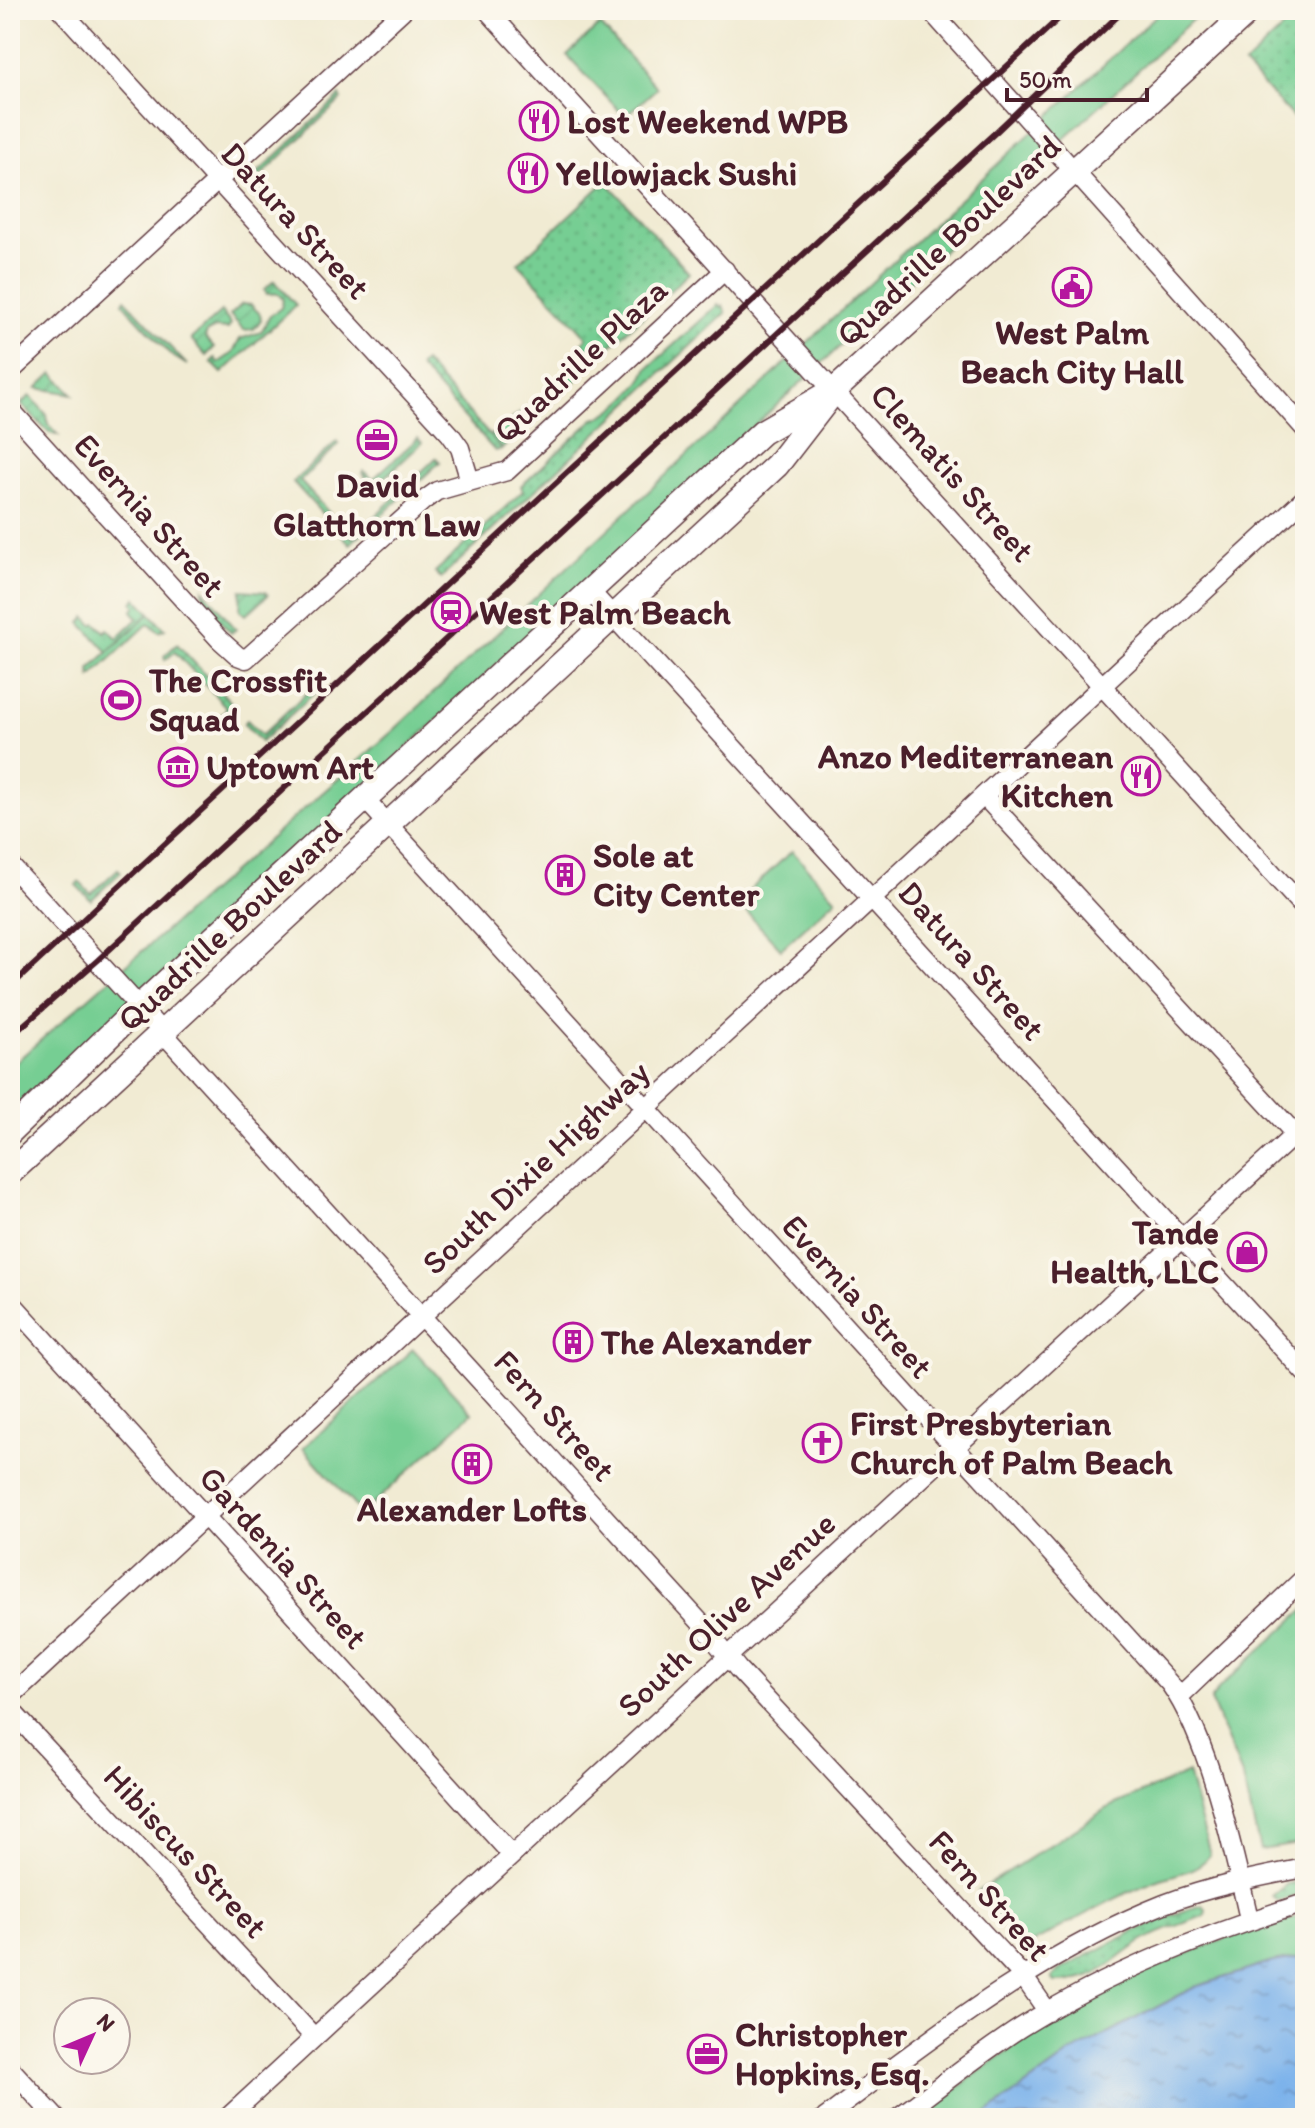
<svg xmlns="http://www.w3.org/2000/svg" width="1315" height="2128" font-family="Itim,sans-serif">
<defs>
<pattern id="grass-dots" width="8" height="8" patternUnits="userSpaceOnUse" patternTransform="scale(2)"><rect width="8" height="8" fill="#76ce93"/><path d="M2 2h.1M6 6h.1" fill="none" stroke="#68b07f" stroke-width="1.8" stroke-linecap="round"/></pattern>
<pattern id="garden-furrows" width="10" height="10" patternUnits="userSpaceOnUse" patternTransform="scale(2)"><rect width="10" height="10" fill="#76ce93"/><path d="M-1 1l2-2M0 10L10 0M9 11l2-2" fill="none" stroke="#68b07f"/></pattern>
<pattern id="water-ripples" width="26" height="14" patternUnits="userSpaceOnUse" patternTransform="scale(2)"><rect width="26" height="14" fill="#7cb2eb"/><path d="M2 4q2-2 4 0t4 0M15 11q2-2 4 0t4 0" fill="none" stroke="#6890bf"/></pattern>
</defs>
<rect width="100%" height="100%" fill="#fbf7ec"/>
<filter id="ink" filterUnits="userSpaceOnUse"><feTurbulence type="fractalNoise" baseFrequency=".0125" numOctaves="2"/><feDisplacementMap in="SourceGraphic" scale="16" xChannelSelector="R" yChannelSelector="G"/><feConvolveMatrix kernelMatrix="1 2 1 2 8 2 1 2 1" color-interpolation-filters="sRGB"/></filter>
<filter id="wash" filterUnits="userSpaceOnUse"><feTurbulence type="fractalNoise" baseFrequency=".006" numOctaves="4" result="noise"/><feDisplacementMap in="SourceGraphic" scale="32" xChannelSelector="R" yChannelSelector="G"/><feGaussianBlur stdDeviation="1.8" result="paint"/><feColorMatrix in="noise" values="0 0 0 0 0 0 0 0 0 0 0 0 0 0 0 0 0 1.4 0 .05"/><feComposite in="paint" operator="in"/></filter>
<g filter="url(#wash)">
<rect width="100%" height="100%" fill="#f1ebd3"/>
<path fill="url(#grass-dots)" stroke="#60765f" stroke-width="2" d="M1302 10H1305V130L1244 65Z
M606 181 689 273 597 359 582 343 587 337 518 263Z
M125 299 187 365 171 355 123 303Z
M718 305 721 308 723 306 726 313 441 578 435 572 523 491 521 486 594 419C612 414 641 387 647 369Z
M583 365 586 368 582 375 502 449 490 436Z
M136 598 150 613 108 652 81 623 86 617 93 625 96 623 105 632 108 629 117 638 138 618 132 611 136 607 133 603Z
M1305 1880V1894L1278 1901 1272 1896 1287 1884Z
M1203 1905 1206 1909 1205 1915C1185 1924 1164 1929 1145 1940 1110 1960 1102 1983 1055 1982L1052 1978 1058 1971C1106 1946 1152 1919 1203 1905Z"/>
<path fill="#76ce93" stroke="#60765f" stroke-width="2" d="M1162 10H1203L10 1116V1067L394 730Z
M600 25 657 88 625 117 567 55Z
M792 851 836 899 781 949 737 902Z
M413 1349 472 1413 362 1514 303 1448Z
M1305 1609V1843L1260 1850 1243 1778 1211 1700 1219 1688Z
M1188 1773 1210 1854C1201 1870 1177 1874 1161 1879 1116 1895 1074 1921 1032 1943L1021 1946 978 1891 1111 1806Z
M1305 1915V1957L1273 1962 1195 1987 1069 2054 981 2118H918C962 2085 1005 2050 1052 2022 1127 1976 1219 1935 1305 1915Z"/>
<path fill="url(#garden-furrows)" stroke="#60765f" stroke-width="2" d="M340 96 342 99 254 182 276 206 274 208 248 182Z
M274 281 296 305 222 373 211 362 215 358 218 363 233 353 240 339 261 332 270 316 281 308 283 300C278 291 275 294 267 294L264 290Z
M242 304 251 305 260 314 261 320 254 329 244 330 230 315Z
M221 312 231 324 228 329 215 328 207 332 205 338 214 348 206 356 191 339Z
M424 362 499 446 502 449 495 451 419 367Z
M53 373 73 394 37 388Z
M30 396 47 415 48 424 58 435 49 433 21 404Z
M418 438 422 443 375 487 362 473 364 471 373 479Z
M337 441 339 444 300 481 352 538 436 458 440 462 350 544 293 482Z
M203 589 236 629 231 633 202 601Z
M241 590 266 592 268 595 246 615 240 610Z
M150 613 165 629 159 632 149 623 91 677 90 669Z
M177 644 236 708 224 719 218 718 227 708 175 652 165 660 164 656Z
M317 683 321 687 261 742 244 724 247 720 262 735Z
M118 869 121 872 91 900 76 885 79 882 91 894Z"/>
<path fill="url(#water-ripples)" stroke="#63688b" stroke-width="2" d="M1305 1957V2118H981L1069 2054 1195 1987 1273 1962Z"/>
</g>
<g filter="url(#ink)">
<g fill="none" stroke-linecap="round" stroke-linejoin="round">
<g stroke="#633e44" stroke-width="21">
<path id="minor" d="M61 10 450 434 460 448 470 481
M487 10 1305 909
M930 10 1305 429
M10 372 403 10
M10 409 219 639 238 656 246 659 423 501 437 491 507 471 725 270
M590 591 1305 1373
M984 796 1295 1134
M366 800 1170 1684C1209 1738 1234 1853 1249 1919
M10 865 700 1622 738 1669 1023 1976 1048 2012
M10 1301 512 1855
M10 1697 1305 498
M1179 1697 1305 1577
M10 1709 314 2037
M10 2068 56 2118
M227 2118 1305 1125
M825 2118C930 2039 1040 1953 1164 1904 1209 1887 1257 1877 1305 1868
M897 2118C938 2088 978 2055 1020 2028 1109 1972 1206 1934 1305 1903"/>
</g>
<g stroke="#633e44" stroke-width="27">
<path id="major" d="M10 1132 138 1008 762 432 826 395
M10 1173 777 465 835 390 1250 10"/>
</g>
<use href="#minor" stroke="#fff" stroke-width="18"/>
<use href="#major" stroke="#fff" stroke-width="24"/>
<path stroke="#4a1f2b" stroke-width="6" d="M10 987 1068 10
M10 1037 98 960 998 130 1124 10"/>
</g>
</g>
<defs>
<g id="restaurant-ring" transform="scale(2)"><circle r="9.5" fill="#fbf7ec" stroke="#b5179e" stroke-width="1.5"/><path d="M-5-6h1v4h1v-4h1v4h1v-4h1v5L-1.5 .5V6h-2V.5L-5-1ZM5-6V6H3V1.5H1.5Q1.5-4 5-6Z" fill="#b5179e"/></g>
<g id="civic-ring" transform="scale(2)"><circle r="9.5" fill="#fbf7ec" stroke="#b5179e" stroke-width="1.5"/><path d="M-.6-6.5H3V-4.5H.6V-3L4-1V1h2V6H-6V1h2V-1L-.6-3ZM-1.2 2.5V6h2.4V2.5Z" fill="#b5179e"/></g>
<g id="office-ring" transform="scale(2)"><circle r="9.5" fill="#fbf7ec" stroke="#b5179e" stroke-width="1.5"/><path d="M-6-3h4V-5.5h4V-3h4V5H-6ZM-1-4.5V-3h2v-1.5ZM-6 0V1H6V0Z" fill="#b5179e"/></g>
<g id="station-ring" transform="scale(2)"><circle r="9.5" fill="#fbf7ec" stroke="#b5179e" stroke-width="1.5"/><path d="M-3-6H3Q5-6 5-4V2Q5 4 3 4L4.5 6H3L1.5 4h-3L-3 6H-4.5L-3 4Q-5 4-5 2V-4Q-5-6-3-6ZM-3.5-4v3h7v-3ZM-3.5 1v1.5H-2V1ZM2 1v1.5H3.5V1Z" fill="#b5179e"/></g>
<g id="stadium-ring" transform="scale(2)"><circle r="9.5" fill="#fbf7ec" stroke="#b5179e" stroke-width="1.5"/><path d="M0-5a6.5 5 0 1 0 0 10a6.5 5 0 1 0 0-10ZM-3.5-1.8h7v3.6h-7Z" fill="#b5179e"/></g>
<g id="museum-ring" transform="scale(2)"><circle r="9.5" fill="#fbf7ec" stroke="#b5179e" stroke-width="1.5"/><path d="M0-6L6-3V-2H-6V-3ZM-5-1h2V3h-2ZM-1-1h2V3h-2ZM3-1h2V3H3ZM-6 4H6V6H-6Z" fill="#b5179e"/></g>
<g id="building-ring" transform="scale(2)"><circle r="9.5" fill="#fbf7ec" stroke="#b5179e" stroke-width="1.5"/><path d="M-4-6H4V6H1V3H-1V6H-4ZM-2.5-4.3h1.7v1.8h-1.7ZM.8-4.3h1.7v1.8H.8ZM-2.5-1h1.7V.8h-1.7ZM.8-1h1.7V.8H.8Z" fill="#b5179e"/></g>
<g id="shop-ring" transform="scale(2)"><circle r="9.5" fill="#fbf7ec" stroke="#b5179e" stroke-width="1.5"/><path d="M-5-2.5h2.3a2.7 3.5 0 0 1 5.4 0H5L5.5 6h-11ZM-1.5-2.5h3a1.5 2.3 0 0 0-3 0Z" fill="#b5179e"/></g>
<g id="church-ring" transform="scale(2)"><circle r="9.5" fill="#fbf7ec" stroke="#b5179e" stroke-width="1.5"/><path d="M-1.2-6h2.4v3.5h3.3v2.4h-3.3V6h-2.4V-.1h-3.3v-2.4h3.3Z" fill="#b5179e"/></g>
</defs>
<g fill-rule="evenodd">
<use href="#restaurant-ring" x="539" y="121"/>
<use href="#restaurant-ring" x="528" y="173"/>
<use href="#civic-ring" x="1072" y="287"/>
<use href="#office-ring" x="377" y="440"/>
<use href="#station-ring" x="451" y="612"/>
<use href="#stadium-ring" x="121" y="700"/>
<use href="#museum-ring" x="178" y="767"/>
<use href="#restaurant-ring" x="1141" y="776"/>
<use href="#building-ring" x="565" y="875"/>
<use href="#shop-ring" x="1247" y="1252"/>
<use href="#building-ring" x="573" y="1342"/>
<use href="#church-ring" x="822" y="1443"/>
<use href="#building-ring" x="472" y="1464"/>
<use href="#office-ring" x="707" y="2054"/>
</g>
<g text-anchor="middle" stroke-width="8" stroke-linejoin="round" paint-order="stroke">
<g font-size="34" font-weight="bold" fill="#4a1f2b" stroke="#fbf7ec" text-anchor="start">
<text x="567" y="133">Lost Weekend WPB</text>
<text x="556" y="185">Yellowjack Sushi</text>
<text x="1072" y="344" text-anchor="middle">West Palm<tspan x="1072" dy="39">Beach City Hall</tspan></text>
<text x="377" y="497" text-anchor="middle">David<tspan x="377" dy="39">Glatthorn Law</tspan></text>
<text x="479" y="624">West Palm Beach</text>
<text x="149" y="692">The Crossfit<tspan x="149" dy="39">Squad</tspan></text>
<text x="1113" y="768" text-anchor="end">Anzo Mediterranean<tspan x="1113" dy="39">Kitchen</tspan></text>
<text x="206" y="779">Uptown Art</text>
<text x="593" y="867">Sole at<tspan x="593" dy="39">City Center</tspan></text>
<text x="1219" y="1244" text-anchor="end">Tande<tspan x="1219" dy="39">Health, LLC</tspan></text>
<text x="601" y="1354">The Alexander</text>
<text x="850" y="1435">First Presbyterian<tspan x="850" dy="39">Church of Palm Beach</tspan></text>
<text x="472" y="1521" text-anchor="middle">Alexander Lofts</text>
<text x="735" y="2046">Christopher<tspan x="735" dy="39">Hopkins, Esq.</tspan></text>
</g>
<g font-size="34" fill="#4a1f2b" stroke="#fbf7ec">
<text transform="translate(296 220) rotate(47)" y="12">Datura Street</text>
<text transform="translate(948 240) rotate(-43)" y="12">Quadrille Boulevard</text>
<text transform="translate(580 360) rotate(-43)" y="12">Quadrille Plaza</text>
<text transform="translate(953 472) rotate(48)" y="12">Clematis Street</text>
<text transform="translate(150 515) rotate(48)" y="12">Evernia Street</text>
<text transform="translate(229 925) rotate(-43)" y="12">Quadrille Boulevard</text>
<text transform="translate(972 960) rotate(48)" y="12">Datura Street</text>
<text transform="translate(535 1167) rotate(-43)" y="12">South Dixie Highway</text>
<text transform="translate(858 1296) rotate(48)" y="12">Evernia Street</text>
<text transform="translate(555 1415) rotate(48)" y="12">Fern Street</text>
<text transform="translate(284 1557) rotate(48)" y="12">Gardenia Street</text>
<text transform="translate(726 1614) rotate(-43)" y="12">South Olive Avenue</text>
<text transform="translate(186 1851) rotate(47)" y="12">Hibiscus Street</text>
<text transform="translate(990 1895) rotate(48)" y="12">Fern Street</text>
</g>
</g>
<rect width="1315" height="2128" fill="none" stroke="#fbf7ec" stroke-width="40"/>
<g transform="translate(92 2036) rotate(46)"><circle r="38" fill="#fbf7ec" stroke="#b4a19f" stroke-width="2"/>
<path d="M0-6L14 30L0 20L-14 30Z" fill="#b5179e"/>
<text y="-12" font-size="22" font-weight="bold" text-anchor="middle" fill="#4a1f2b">N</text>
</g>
<path d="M1007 88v12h140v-12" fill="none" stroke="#4a1f2b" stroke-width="4"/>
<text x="1019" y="88" font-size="24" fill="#4a1f2b" stroke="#fbf7ec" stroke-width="6" paint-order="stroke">50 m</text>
</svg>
